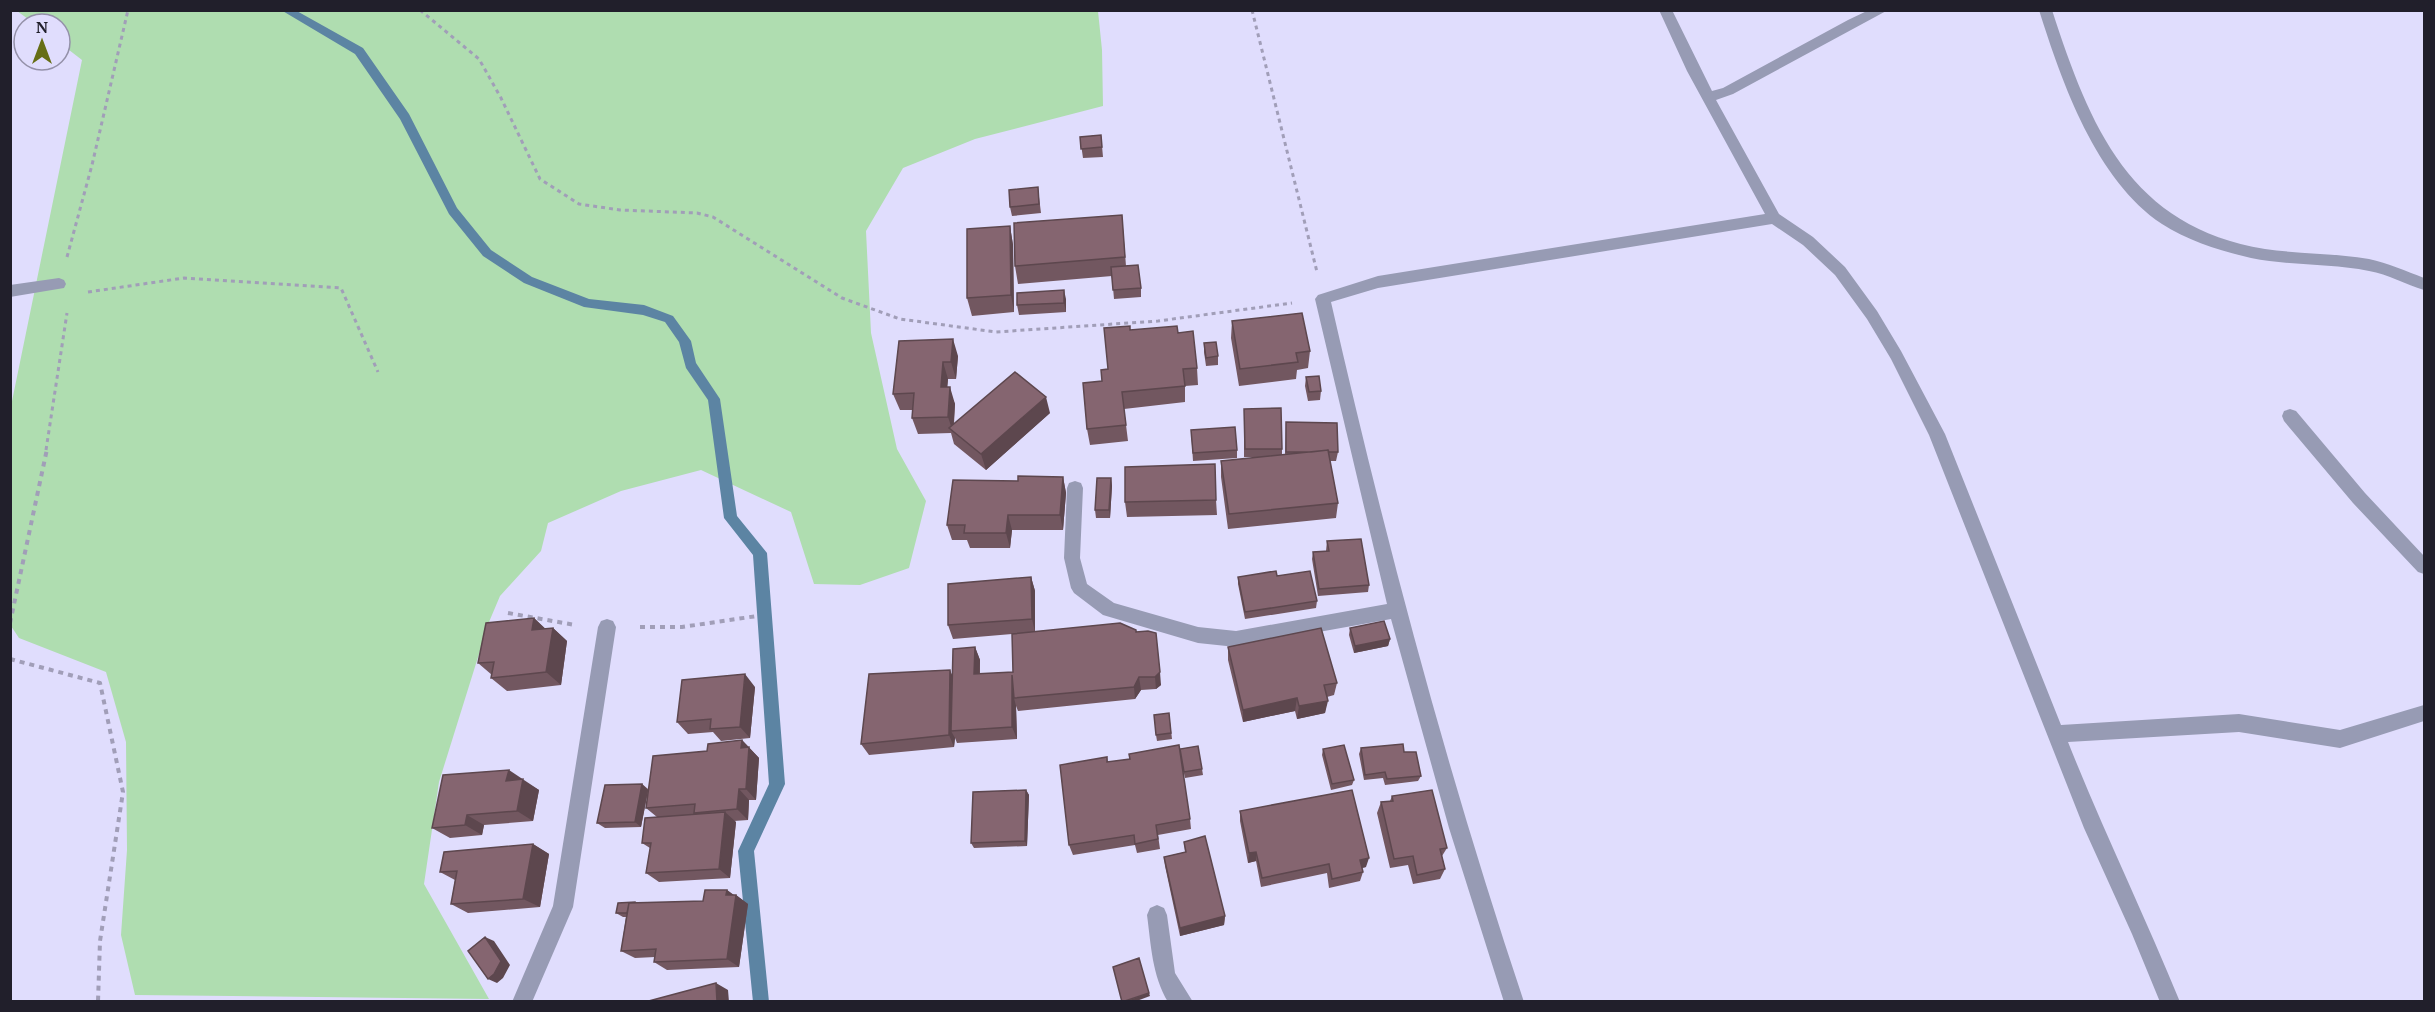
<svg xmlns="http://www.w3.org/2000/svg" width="2435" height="1012" font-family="'PT Serif',serif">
<rect width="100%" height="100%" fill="#e0ddfd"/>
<path fill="#afddb0" d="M17 11H1098L1102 50 1103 106 975 139 903 168 866 231 871 333 897 449 926 501 909 568 860 585 814 584 791 512 701 470 621 491 548 523 541 551 500 596 489 622 439 782 424 884 489 999 135 995 121 935 127 850 126 742 106 672 19 638 11 626V406L82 60 60 43V24H35Z"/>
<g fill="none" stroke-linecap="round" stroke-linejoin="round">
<path fill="#5c84a3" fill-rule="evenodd" d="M281 10H295L363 48 409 114 457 208 491 250 532 277 589 299 644 305 673 316 691 341 696 363 720 399 737 516 767 553 785 784 754 851 769 1002H753L738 851 769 784 753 555 724 518 708 400 686 368 679 342 665 322 643 315 584 307 524 283 483 256 449 214 400 119 355 54Z"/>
<path stroke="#a19eb8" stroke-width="3" stroke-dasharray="4 4" stroke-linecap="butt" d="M420 10 479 59 501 98 540 179 579 204 620 210 697 213 713 217 842 298 900 319 996 332 1158 321 1292 303
M1252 10 1317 272
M67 257 92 165 128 10
M88 292 184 278 341 288 378 372
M46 450 67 313"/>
<path stroke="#a19eb8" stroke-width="4" stroke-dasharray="5 5" stroke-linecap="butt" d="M508 613 575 625
M10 623 47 449
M640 627H682L757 616
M10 659 100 683 123 792 100 941 98 1002"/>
<path fill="#979bb4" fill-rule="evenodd" d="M59 278 64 280 66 284 64 288 10 297V285Z
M2290 409 2296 411 2365 493 2424 556V574L2418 572 2353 503 2284 421 2282 416 2284 411Z
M1157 905 1164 908 1167 915 1175 973 1193 1002H1168C1152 975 1151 945 1147 915L1150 908Z"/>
<path fill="#979bb4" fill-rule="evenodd" d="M1659 10H1672L1712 91 1723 88 1848 20 1869 10H1888L1733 94 1716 100 1779 214 1813 237 1845 267 1877 311 1901 351 1945 434 2061 725 2239 714 2340 730 2424 705V721L2340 748 2239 732 2068 742C2103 830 2144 914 2180 1002H2160L2132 934 2084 828 1929 435 1891 359 1867 319 1835 275 1803 245 1772 224 1378 288 1331 302C1385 539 1447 772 1524 1002H1504L1449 828 1391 619 1236 647 1198 643 1103 615 1074 593 1071 588 1064 558 1067 488 1069 483 1075 481 1081 483 1083 488 1080 558 1087 584 1114 603 1198 627 1236 631 1387 604 1315 299 1318 295 1378 276 1765 214 1687 71Z
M2039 10H2052C2090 127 2130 227 2265 249 2299 254 2334 253 2369 259 2388 263 2406 271 2424 278V290C2406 285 2388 274 2369 271 2330 263 2290 266 2251 258 2221 251 2188 241 2162 224 2096 180 2062 83 2039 10Z
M607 619 613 621 616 627 573 907 532 1002H512L553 906 598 627 601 621Z"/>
</g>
<path fill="#725760" d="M1101 135 1103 157 1083 158 1080 137Z
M1039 197 1041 213 1012 216 1010 207Z
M1122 215 1126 266 1141 288V297L1114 299 1112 276 1018 284 1015 266Z
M1010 226 1013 245 1014 312 972 316 967 298Z
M1066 299V312L1019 315 1017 305Z
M1232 321 1310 351 1308 368 1297 370 1296 379 1239 386 1231 338Z
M1130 330 1178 333 1197 368 1198 385 1185 386V402L1124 409 1128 441 1090 445 1087 429 1102 381Z
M899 341 958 356 956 379H948L947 387 955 404 954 424 1050 413 986 470 954 444 951 433 918 434 912 418 913 410H900L893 394Z
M1204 343 1218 356V365L1206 366 1204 352Z
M1306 377 1321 391 1320 400 1308 401 1305 386Z
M1244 417 1282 449V455H1285L1286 422 1338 452 1336 461H1330L1338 503 1336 518 1228 529 1221 477V461L1261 457H1244Z
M1191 430 1237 450V458L1193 461Z
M1063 477 1066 493 1063 530H1012L1010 548H970L967 540H952L947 525 1018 481Z
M1111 478 1112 486 1110 518H1096L1095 510Z
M1216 500 1217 515 1127 517 1125 502Z
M1327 541 1369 585 1368 592 1318 596 1312 559 1313 552 1326 551Z
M1277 576 1317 601 1316 608 1245 619 1238 584V577Z
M1031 577 1035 591V631L1137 632 1161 685 1156 689 1141 690 1135 699 1018 711 1016 706 1017 739 957 743 955 738 954 747 869 755 861 744 950 670 952 676 975 647 980 660V674L1013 672 1012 634 953 639 948 625Z
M534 618 545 629 553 628 567 641 561 685 507 691 491 678 492 675 478 663Z
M1350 628 1390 639 1388 646 1354 653 1349 635Z
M1228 647 1337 683 1334 695 1327 697 1325 713 1297 719 1295 711 1243 722 1228 660Z
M755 687 750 738 721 741 713 732 688 734 677 722Z
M1169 713 1172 739 1157 741 1156 735Z
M742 740 759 758 756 800H749L748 820 734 821 736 822 730 878 659 882 646 873 650 848 642 843 657 817 646 808 648 792 641 827 605 828 597 823 642 784 648 789 707 751Z
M1361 748 1404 752 1421 776 1418 781 1385 785 1383 778 1364 780 1359 754Z
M1323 749 1354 780 1352 785 1331 790 1322 755Z
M1180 755 1202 769 1203 775 1185 778 1180 756 1190 819 1191 829 1158 835 1160 849 1137 853 1135 845 1073 855 1069 845 1107 757 1108 762Z
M522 780 539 790 533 821 484 825 482 835 450 838 432 828Z
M1026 790 1029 795 1027 846 974 848 971 843Z
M1392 796 1447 848 1442 856 1445 869 1440 879 1413 884 1408 865 1390 868 1377 813 1381 802 1390 801Z
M1240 811 1366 867 1362 868 1363 872 1360 881 1329 888 1327 873 1261 887 1256 861 1248 863 1240 821Z
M1184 842 1225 916 1224 925 1180 936 1165 866 1164 857 1185 852Z
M533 844 549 854 540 907 468 913 451 904 455 880 440 872Z
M727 890 734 895H736L748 904 739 967 667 970 654 962 655 957 635 958 621 951 626 917H623L616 913 637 903 703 901Z"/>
<path fill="#5d474e" d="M1010 226 1013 245 1014 312 1011 295Z
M1064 290 1066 299V312L1064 303Z
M953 339 958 356 956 379 951 362Z
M943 362 948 379 946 404 941 387Z
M950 387 955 404 953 432 948 417Z
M1046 397 1050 413 986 470 981 454Z
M1063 477 1066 493 1063 530 1060 515Z
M1111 478 1112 486 1110 518 1109 510Z
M1008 515 1012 530 1010 548 1006 533Z
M1031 577 1035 591V632L1032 619Z
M534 618 549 632 532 630Z
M553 628 567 641 561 685 546 672Z
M1390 639 1388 646 1354 653 1355 646Z
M975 647 980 660 979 687 974 674Z
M950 670 955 682 951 731 955 738 954 747 949 735Z
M1160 672 1161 685 1156 689 1155 677Z
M745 674 755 687 750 738 740 727Z
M1012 675 1014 698 1016 706 1017 739 1012 727Z
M1139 677 1141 690 1135 699 1134 687Z
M1297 698 1295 711 1243 722V710Z
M1328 701 1325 713 1297 719 1299 706Z
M742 740 759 758 756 800 746 789 741 748Z
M509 770 539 790 533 821 517 811 506 781Z
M642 784 648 790 641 827 635 822Z
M739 789 749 800 748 820 737 809Z
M1026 790 1029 795 1027 846 1025 841Z
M725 812 736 822 730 878 719 869Z
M467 815 484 825 482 835 465 825Z
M533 844 549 854 540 907 523 899Z
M1256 852V861L1248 863 1249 853Z
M1369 858 1366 867 1357 869 1360 860Z
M727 890 736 897V895L748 904 739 967 727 959 726 895Z
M1225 916 1224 925 1180 936V928Z
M485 937 494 941 510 965 503 978 497 983 488 979Z
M716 983 728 990 729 1002H717Z
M1149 993 1150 996 1134 1002H1123Z"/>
<path fill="#856570" stroke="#5d474e" stroke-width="1.5" d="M1101 135 1102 147 1081 149 1080 137Z
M1038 187 1039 204 1010 207 1009 190Z
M1122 215 1125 257 1015 266 1014 223Z
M1010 226 1011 295 967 298V229Z
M1138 265 1141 288 1113 290 1111 267Z
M1064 290V303L1017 305V293Z
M1302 313 1310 351 1296 353 1298 362 1240 369 1232 321Z
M1130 326V330L1177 326 1178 333 1193 331 1197 368 1183 369 1185 386 1122 392 1126 425 1087 429 1083 383 1102 381 1101 370 1108 369 1104 328Z
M953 339 951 362H943L941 387H950L948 417 912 418 914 393 893 394 899 341Z
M1216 342 1218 356 1206 358 1204 343Z
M1015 372 1046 397 981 454 949 428Z
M1319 376 1321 391 1309 392 1306 377Z
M1281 408 1282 449H1245L1244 409Z
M1286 422 1337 423 1338 452H1329L1328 450 1311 452H1286Z
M1235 427 1237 450 1193 453 1191 430Z
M1328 450 1338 503 1229 514 1221 461Z
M1215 464 1216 500 1125 502V467Z
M1018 476 1063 477 1060 515H1008L1006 533H964L965 525H947L953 480 1018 481Z
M1097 478H1111L1109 510H1095Z
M1361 539 1369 585 1319 589 1313 552 1329 551 1327 541Z
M1276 571 1277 576 1310 571 1317 601 1245 612 1238 577Z
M1031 577 1032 619 948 625V584Z
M534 618 532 630 553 628 546 672 491 678 494 662 478 663 486 623Z
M1384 621 1390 639 1355 646 1350 628Z
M1120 623 1136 630V632L1148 631 1156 633 1160 672 1155 677H1139L1134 687 1014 698 1012 675V727L951 731 953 649 975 647 974 674 1013 672 1012 634Z
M1321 628 1337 683 1324 685 1328 701 1299 706 1297 698 1243 710 1228 647Z
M950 670 949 735 861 744 869 674Z
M745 674 740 727 710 729 711 719 677 722 682 680Z
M1169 713 1171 733 1156 735 1154 715Z
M742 740 741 748 749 747 746 789H739L737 809 694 813 695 804 646 808 653 756 707 751 708 744Z
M1403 744 1404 752H1416L1421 776 1387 779 1385 772 1365 775 1361 748Z
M1179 745 1190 819 1156 825 1158 839 1135 844 1134 835 1069 845 1060 765 1107 757V762L1130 759 1129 754Z
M1344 745 1354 780 1332 784 1323 749Z
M1198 746 1202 769 1184 772 1180 749Z
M509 770 506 781 523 779 517 811 467 815 465 825 432 828 443 775Z
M642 784 635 822 597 823 605 785Z
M1026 790 1025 841 971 843 973 792Z
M1352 790 1369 858 1360 860 1363 872 1332 879 1329 864 1262 878 1256 852 1249 853 1240 811Z
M1432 790 1447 848 1440 849 1445 869 1417 875 1413 856 1394 859 1381 802 1393 801 1392 796Z
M725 812 719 869 646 873 651 843H642L645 818Z
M1205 836 1225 916 1180 928 1164 857 1186 852 1184 842Z
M533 844 523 899 451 904 457 871 440 872 444 852Z
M705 890H727L726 895H736L727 959 654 962 656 949 621 951 629 903 703 901Z
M635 902V903H629L627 913H616L618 903Z
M485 937 501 961 494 974 488 979 468 951Z
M1139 958 1149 993 1122 1002 1113 967Z
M716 983 717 1002H645Z"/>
<rect width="2435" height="1012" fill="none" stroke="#211f2b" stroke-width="24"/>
<g transform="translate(42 42)"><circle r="28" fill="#e0ddfd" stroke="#9491a9" stroke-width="1.5"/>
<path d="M0-4.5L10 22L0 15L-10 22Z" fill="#666e15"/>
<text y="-9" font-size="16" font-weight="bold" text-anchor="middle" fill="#211f2b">N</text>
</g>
</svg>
